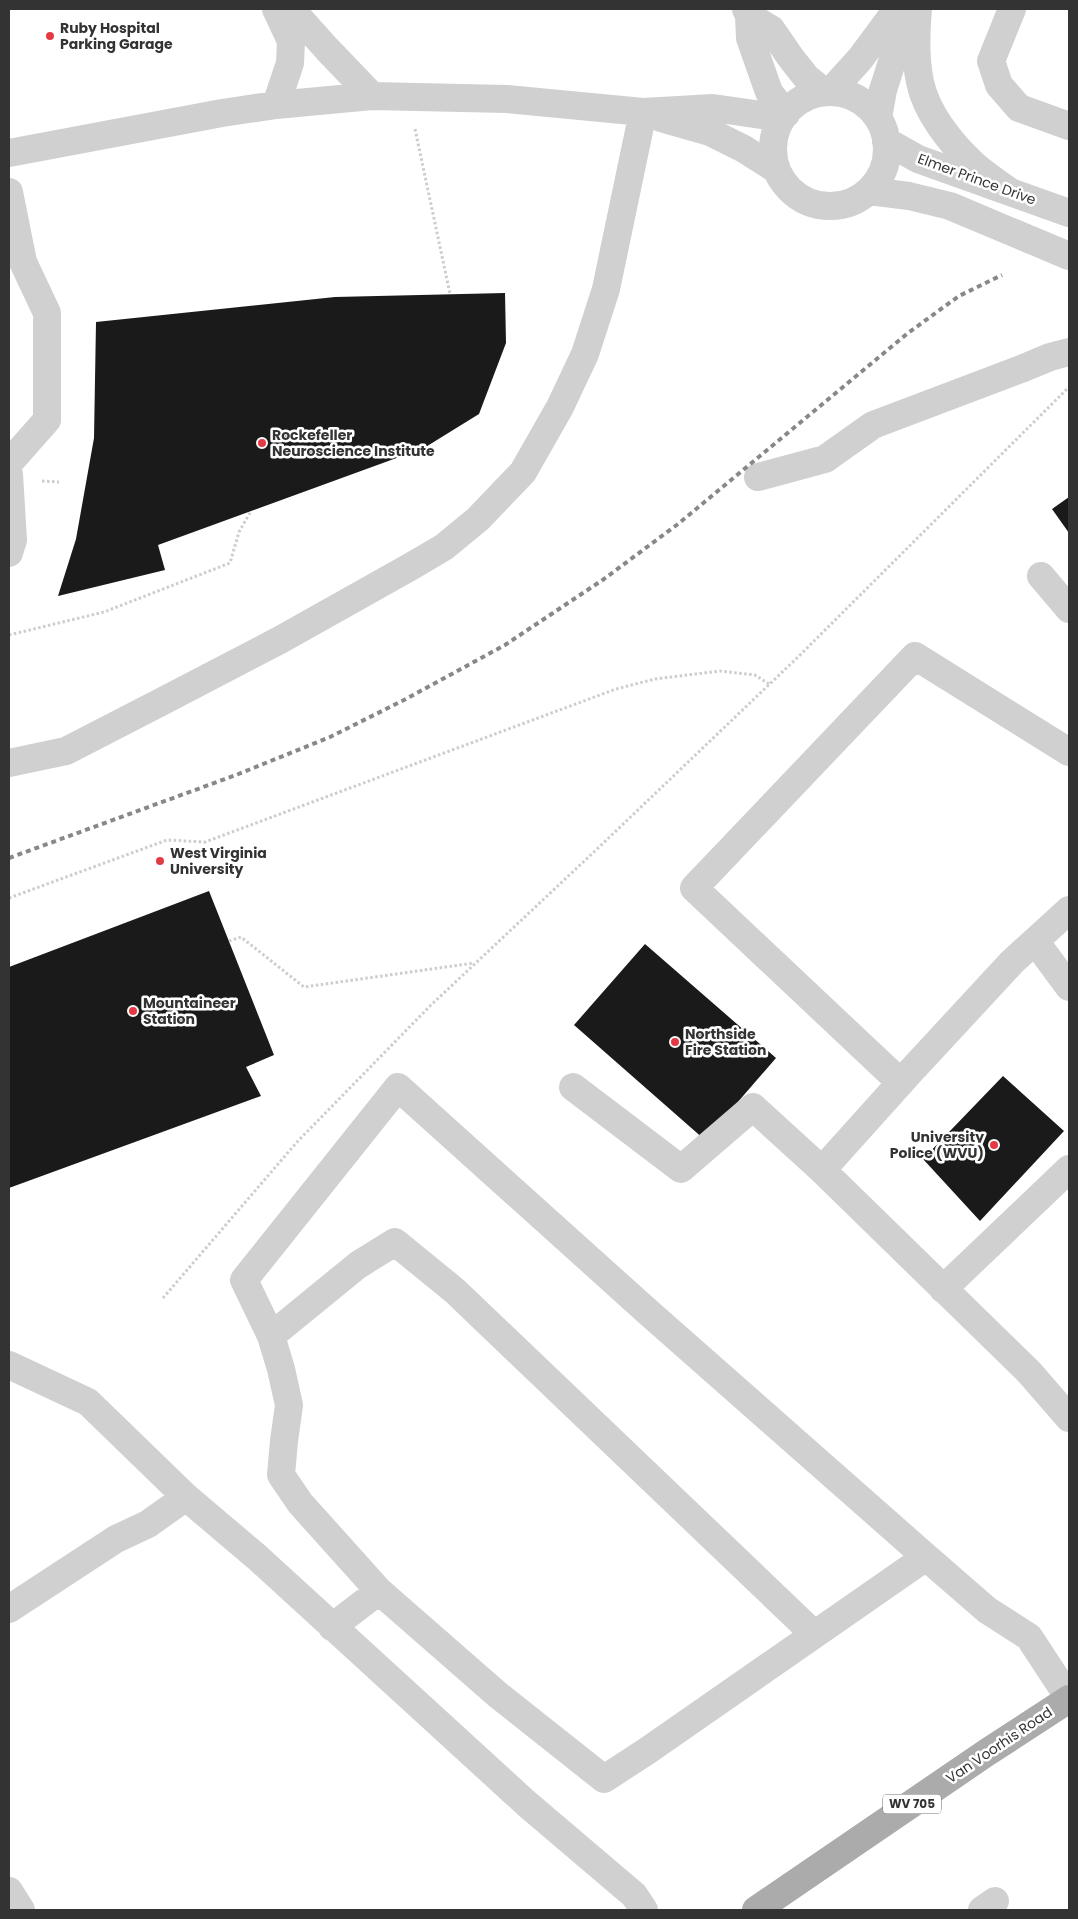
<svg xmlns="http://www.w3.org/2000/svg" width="1078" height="1919" font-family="Poppins,sans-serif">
<rect width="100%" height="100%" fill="#fff"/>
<path fill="#1a1a1a" d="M505 293 506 343 479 414 424 448 158 545 165 570 58 596 76 539 94 438 96 322 335 297Z
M1069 497V533L1052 509Z
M209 891 274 1055 246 1067 261 1096 9 1188V967Z
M645 944 776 1058 705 1140 574 1025Z
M1003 1076 1064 1131 980 1221 923 1159Z"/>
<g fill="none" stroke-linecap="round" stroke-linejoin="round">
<path stroke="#cdcdcd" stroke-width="3" stroke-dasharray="2.5 2.5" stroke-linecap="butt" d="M415 129 450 294
M42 481 59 482
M9 635 104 612 230 563 239 532 251 511
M9 898 167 840 205 842 616 689 655 679 720 671 755 675 769 684
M229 941 241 937 304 987 474 963
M163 1298 297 1142 430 1006 596 850 798 657 1069 387"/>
<path stroke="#d0d0d0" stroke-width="28" d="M291 9 327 49 372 96
M746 9 749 16 750 38 769 92 786 114
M918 9C916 32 915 59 920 82 926 112 950 142 972 163 982 173 997 182 1009 191
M1012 9 991 61 999 85 1019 108 1069 126
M749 16 771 29 791 58 806 77 824 92
M773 149a57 57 0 1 1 114 0a57 57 0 1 1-114 0Z
M830 92 860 59 897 9
M276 105 290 63 291 41 276 9
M661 118 710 132 744 149 777 170
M878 118 883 90 909 9
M886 141 918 159 1069 213
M9 153 222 113 276 105 372 96 507 99 643 112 713 108 782 118
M869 191 909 196 950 206 1069 256
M9 192 23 262 47 313V420L9 463
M9 474 13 540 9 553
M758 477 825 459 873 425 1021 369 1050 357 1069 352
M1041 576 1069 609
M9 763 66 751 161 702 280 640 410 567 444 547 478 519 523 472 560 407 585 354 606 289 643 112
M1035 941 1069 987
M900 1082 694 888 915 656 1069 752
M573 1087 681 1169 753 1107 822 1170 1029 1372 1069 1418
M822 1170 911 1071 1012 962 1069 910
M943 1289 1069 1169
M271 1336 358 1265 395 1242 455 1291 814 1634
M9 1365 88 1402 186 1497 258 1558 527 1804 634 1895 644 1910
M926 1557 647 1751 604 1779 498 1695 379 1591 300 1503 281 1475 284 1441 289 1405 281 1369 271 1336 244 1280 398 1087 648 1312 926 1557 987 1610 1029 1637 1069 1698
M9 1609 116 1539 148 1524 186 1497
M332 1627 379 1591
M9 1891 21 1910
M982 1910 995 1901"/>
<path stroke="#ababab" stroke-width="28" d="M756 1910 986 1753 1069 1699"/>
<path stroke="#888" stroke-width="4" stroke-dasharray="5 4" stroke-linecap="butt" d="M9 858 236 775 330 737 404 700 505 645 604 579 678 524 908 333 959 296 1002 275"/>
</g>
<g fill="#e63946" stroke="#fff" stroke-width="2">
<circle cx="50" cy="36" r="5"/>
<circle cx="262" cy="443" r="5"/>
<circle cx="160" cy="861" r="5"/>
<circle cx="133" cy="1011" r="5"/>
<circle cx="675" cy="1042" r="5"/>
<circle cx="994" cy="1145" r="5"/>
</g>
<g text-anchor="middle" stroke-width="5" stroke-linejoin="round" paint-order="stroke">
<rect fill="#fff" stroke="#707070" stroke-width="1" x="883" y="1794.5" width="58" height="19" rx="4"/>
<g font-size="12" font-weight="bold" fill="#333">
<text x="912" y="1808">WV 705</text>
</g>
<g font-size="14" font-weight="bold" fill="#333" stroke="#fff" text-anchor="start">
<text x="60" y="33">Ruby Hospital<tspan x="60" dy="16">Parking Garage</tspan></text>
<text x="272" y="440">Rockefeller<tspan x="272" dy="16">Neuroscience Institute</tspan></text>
<text x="170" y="858">West Virginia<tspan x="170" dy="16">University</tspan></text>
<text x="143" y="1008">Mountaineer<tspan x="143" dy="16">Station</tspan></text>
<text x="685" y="1039">Northside<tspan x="685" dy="16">Fire Station</tspan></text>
<text x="984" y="1142" text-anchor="end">University<tspan x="984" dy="16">Police (WVU)</tspan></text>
</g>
<g font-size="14" fill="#333" stroke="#fff">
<text transform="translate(977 179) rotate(20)" y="5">Elmer Prince Drive</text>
<text transform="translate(999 1745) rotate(-34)" y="5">Van Voorhis Road</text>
</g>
</g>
<rect width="1078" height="1919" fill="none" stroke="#333333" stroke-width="20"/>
</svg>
